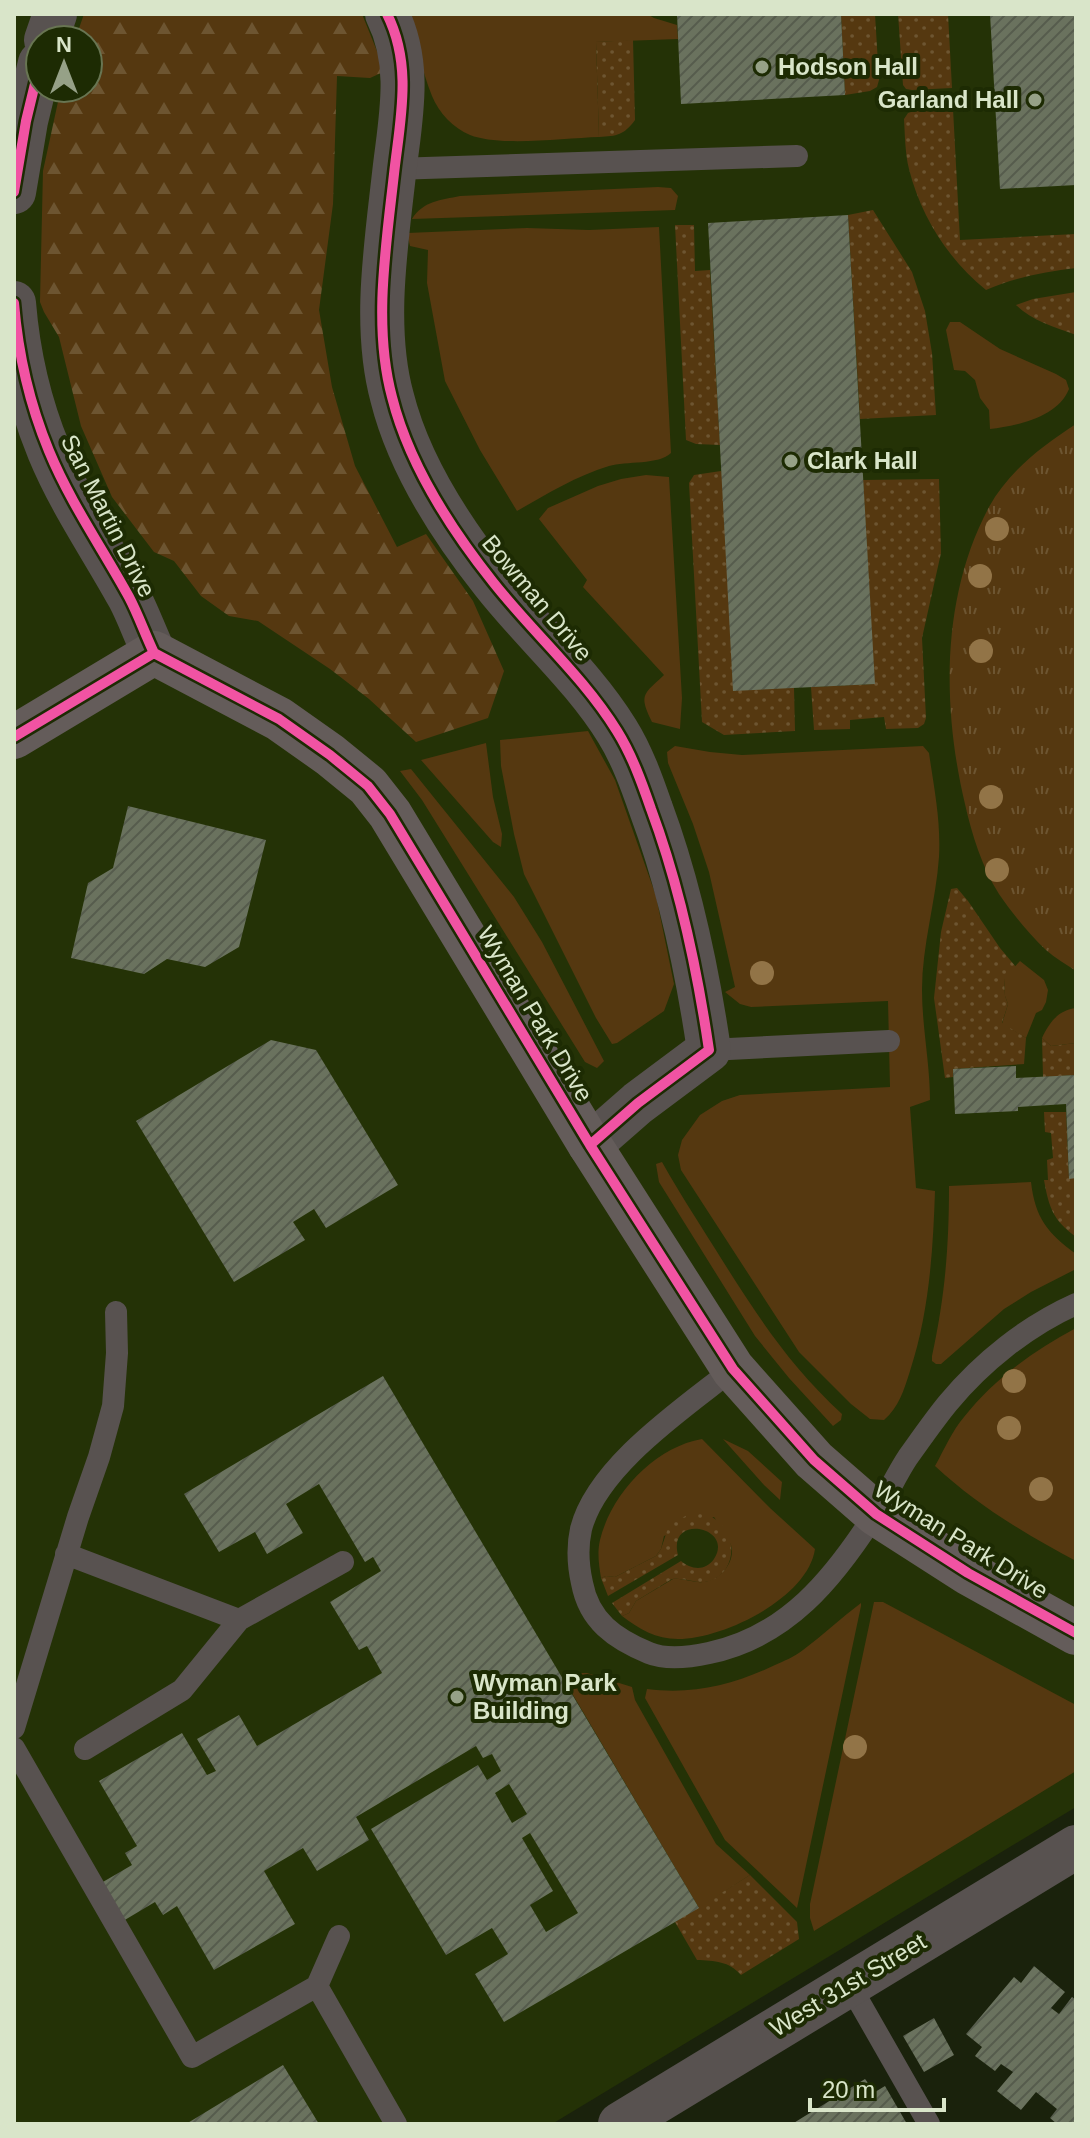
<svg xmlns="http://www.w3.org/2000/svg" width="1090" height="2138" font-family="Helvetica,sans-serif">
<defs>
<pattern id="forest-firs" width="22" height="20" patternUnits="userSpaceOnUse" patternTransform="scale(2)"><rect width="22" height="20" fill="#553810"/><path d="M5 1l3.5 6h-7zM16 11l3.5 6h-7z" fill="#6d5531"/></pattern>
<pattern id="park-tufts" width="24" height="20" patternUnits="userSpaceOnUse" patternTransform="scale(2)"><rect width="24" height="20" fill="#553810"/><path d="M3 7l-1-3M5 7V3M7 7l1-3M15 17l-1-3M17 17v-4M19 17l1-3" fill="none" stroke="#6d5531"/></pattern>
<pattern id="garden-dots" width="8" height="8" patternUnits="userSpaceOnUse" patternTransform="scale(2)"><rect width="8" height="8" fill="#553810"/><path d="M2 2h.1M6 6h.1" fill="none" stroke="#6d5531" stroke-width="1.8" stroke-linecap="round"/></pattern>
<pattern id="building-hatch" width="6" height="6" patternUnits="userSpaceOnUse" patternTransform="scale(2)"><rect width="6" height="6" fill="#6a725e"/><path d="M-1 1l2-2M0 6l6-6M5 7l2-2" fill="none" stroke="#565c4d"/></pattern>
</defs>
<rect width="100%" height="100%" fill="#1a220c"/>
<path fill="#243206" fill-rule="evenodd" d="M14 14H1076V1807L552 2124H14ZM40 40H88V88H40Z"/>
<path fill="#553810" d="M405 14H647L654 18 677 25 678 39 596 42 599 137C565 138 500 147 470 135 453 128 439 113 432 96 421 69 417 40 405 14Z
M658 187 671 188 678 196 675 210 412 219C423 201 441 200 460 196Z
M659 227 671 453C659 465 626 461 609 466 576 476 547 494 517 511L480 450 445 381 427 283 428 250 410 246 407 233 527 228 589 230Z
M950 322H960L1000 349 1056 374 1066 380 1069 389C1058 417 1017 426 990 429L989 410 980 398 975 380 965 371 954 370 946 330Z
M646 475 669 477 682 698 680 729 652 722C638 694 644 694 664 675L583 587 587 580 539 519 548 508 598 486 621 479Z
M588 731 615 780 656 896 674 984 664 1011 617 1043 612 1044 596 1018 524 874 514 834 501 766 500 740Z
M486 743 493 797 502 834 501 847 493 842 421 760Z
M675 746 710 752 742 755 923 746 929 753C934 788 941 821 939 857 936 901 922 945 922 990 922 1027 930 1063 930 1100L910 1107 916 1188 935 1191C933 1252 929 1313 910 1371 904 1390 899 1407 884 1420L870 1419 851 1404 799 1352 681 1170 678 1155 682 1140 700 1115 722 1101 740 1095 890 1087 888 1001 751 1007 740 1004 725 992 735 987 709 872 693 824 668 763 667 752Z
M411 769 514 897 542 942 604 1061 597 1068 585 1062 422 800 400 771Z
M1020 961 1044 980 1048 990 1046 1002 1042 1010 1036 1013 1026 1038 1002 1024 1008 1004 1005 996 1004 978Z
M1076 1008V1043L1051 1046 1042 1038C1049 1023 1058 1010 1076 1008Z
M662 1162C681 1196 703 1229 724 1263 760 1320 791 1367 842 1414L841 1420 833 1426 789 1378 755 1336 659 1182 656 1164Z
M1031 1182C1035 1217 1047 1233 1076 1254V1269L1031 1292 1004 1309 941 1364H936L932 1361V1356C945 1296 949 1247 949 1186Z
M1076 1328V1561C1025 1534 977 1505 935 1466 944 1450 952 1431 964 1417 994 1379 1033 1351 1076 1328Z
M702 1439 770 1508 815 1549C808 1598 723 1639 678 1639 656 1639 639 1629 622 1616L629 1613 636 1601 673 1579C683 1578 693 1583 704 1582 720 1580 736 1562 731 1545 728 1536 719 1525 714 1517L664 1536 661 1549 656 1556 615 1577 606 1576 601 1578C599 1565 597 1553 600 1540 611 1494 655 1447 702 1439Z
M723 1439 748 1451 782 1482 780 1500 764 1485Z
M874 1602H883L1076 1705V1771L814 1931 810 1918V1904Z
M861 1603V1606L797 1908 725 1840 645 1698 647 1689C692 1695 734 1685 775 1665 784 1661 794 1657 803 1650 823 1635 841 1618 861 1603Z
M575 1673H587L632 1687 635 1700 716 1844 750 1875 699 1908 563 1678Z"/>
<path fill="url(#forest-firs)" d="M84 14H362L383 66 381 73 370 78 337 76 333 204 319 310 332 387 355 466 397 547 426 534 473 601 504 671 488 718 416 742 369 699 330 669 258 621 229 616 201 596 174 561 154 552 112 497 81 426 59 337 44 312 40 302 43 171 61 88H88V40H75Z"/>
<path fill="url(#park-tufts)" d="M1076 424V971C1066 964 1055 958 1046 950 1029 934 1012 913 999 894 982 867 972 835 965 804 942 707 941 597 989 507 1009 471 1042 446 1076 424Z"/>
<path fill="url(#garden-dots)" d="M841 14H875L879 80 877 87 870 91 845 95Z
M898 14H948L952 88 912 90 906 89 903 85Z
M633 40 635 120C624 135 617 136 599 137L596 42Z
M953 109 960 240 1076 234V268C1045 272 1015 277 986 290 948 259 921 217 909 169 905 153 905 135 904 119L908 113 914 111Z
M873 210 912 272 925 311 932 353 936 415 860 419 848 215Z
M675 225H694L695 271 710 270 720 445 696 444 686 440Z
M1076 292V335C1055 327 1032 321 1016 305L1033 299Z
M721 471 794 688 795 731 724 735 702 722 689 483 694 475Z
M939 479 941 553 922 638 926 718 924 724 918 728 886 729 884 717 850 720V729L814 730 811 687 874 684 863 480Z
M957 888 968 901 1000 948 1016 967 1004 979 1005 996 1008 1004 1002 1023 1026 1038 1024 1064 953 1069V1077L945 1078 934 998 941 932 951 889Z
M1042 1038 1051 1046 1076 1043V1075L1043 1077Z
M1044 1112H1066L1069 1178H1076V1237C1053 1220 1049 1208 1044 1180H1048L1047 1160 1053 1158 1051 1133 1045 1132Z
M691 1513C699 1513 708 1514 715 1519 738 1534 737 1571 710 1581 698 1585 685 1577 672 1579L636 1601 629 1613 622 1616 612 1603 681 1561C690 1569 705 1572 714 1559 735 1527 667 1513 678 1555L608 1596 601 1578 606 1576 615 1577 656 1556 661 1549 669 1525Z
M750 1875 797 1922 799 1939 741 1975C729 1961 715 1961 697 1960L675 1922Z"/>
<path fill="url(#building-hatch)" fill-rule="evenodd" d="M677 14H841L845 95 681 104Z
M990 14H1076V185L1000 189Z
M848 215 875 684 733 691 708 223Z
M128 806 266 840 239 947 205 967 167 959 144 974 71 958 88 883 113 868Z
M271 1040 316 1050 398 1185 326 1228 314 1209 293 1222 305 1240 234 1282 136 1121Z
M1016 1066V1078L1076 1075V1178L1069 1179 1066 1104 1018 1107V1111L955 1114 953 1069Z
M383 1376 699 1908 504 2022 475 1974 508 1954 492 1928 446 1955 371 1829 478 1765 487 1780 501 1771 492 1754 483 1758 476 1746 356 1817 369 1840 317 1871 303 1848 264 1871 295 1924 214 1970 177 1906 163 1915 155 1902 118 1924 96 1886 132 1865 125 1853 137 1846 99 1781 182 1733 207 1775 216 1771 197 1739 239 1715 257 1746 382 1673 367 1646 359 1650 330 1602 381 1571 373 1557 365 1562 319 1484 286 1504 303 1533 267 1554 255 1532 219 1552 184 1494ZM509 1784 527 1814 512 1823 495 1793ZM530 1833 578 1913 546 1932 530 1905 553 1891 522 1838Z
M1034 1966 1065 1992 1051 2008 1059 2014 1072 1997 1076 2000V2124H1057L1050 2118 1057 2109 1036 2092 1021 2110 997 2091 1013 2072 1001 2064 995 2071 975 2056 982 2047 966 2034 1014 1977 1021 1983Z
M934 2018 954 2055 924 2072 903 2036Z
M283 2065 319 2124H186Z
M865 2079 875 2092 885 2086 907 2124H792Z"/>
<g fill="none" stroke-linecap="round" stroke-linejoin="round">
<path stroke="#585250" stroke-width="22" d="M394 169 797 156
M709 1050 889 1041
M733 1369C684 1408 597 1466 581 1529 577 1547 578 1565 582 1583 589 1621 615 1639 649 1653 666 1660 691 1657 709 1653 787 1637 834 1578 875 1514 887 1496 896 1475 908 1457 921 1439 934 1420 948 1403 982 1362 1027 1326 1076 1304
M66 1554 239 1620 343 1562
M14 1728 78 1517 99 1457 113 1406 117 1353 116 1312
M14 1748 192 2057 317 1986 396 2124
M85 1749 182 1690 239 1620
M849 1984 929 2124
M317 1986 339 1936"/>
<path stroke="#585250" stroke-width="44" d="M387 14C413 66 400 120 394 174 386 246 373 327 392 397 409 465 450 528 493 582 533 633 583 676 617 731 632 755 642 783 651 809 680 887 697 968 709 1050L638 1103 590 1145
M46 40 55 14
M14 192 26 121 40 63
M14 303C18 353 30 405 49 451 70 502 102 548 129 597 138 614 145 634 154 653
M620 2124 1076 1847"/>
<path stroke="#645c5a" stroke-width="44" d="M14 737 154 653 279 719 330 755 368 786 390 814 590 1145 733 1369 814 1460 876 1514 968 1573 1076 1633"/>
<g stroke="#1d2b03" stroke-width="15">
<path id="cycleway" d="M387 14C413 66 400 120 394 174 386 246 373 327 392 397 409 465 450 528 493 582 533 633 583 676 617 731 632 755 642 783 651 809 680 887 697 968 709 1050L638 1103 590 1145
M14 192 26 121 40 63
M14 303C18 353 30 405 49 451 70 502 102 548 129 597 138 614 145 634 154 653
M154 653 279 719 330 755 368 786 390 814 590 1145 733 1369 814 1460 876 1514 968 1573 1076 1633
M14 737 154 653"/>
</g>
<use href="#cycleway" stroke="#f153a3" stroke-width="10"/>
</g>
<g fill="#927447">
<circle cx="997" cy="529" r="12"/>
<circle cx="980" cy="576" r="12"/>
<circle cx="981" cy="651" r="12"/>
<circle cx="991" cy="797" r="12"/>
<circle cx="997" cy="870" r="12"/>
<circle cx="762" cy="973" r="12"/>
<circle cx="1014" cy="1381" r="12"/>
<circle cx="1009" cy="1428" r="12"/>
<circle cx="1041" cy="1489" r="12"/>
<circle cx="855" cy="1747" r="12"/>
</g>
<g fill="#96a187" stroke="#1d2b03" stroke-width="3">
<circle cx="762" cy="67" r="8"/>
<circle cx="1035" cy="100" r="8"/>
<circle cx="791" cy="461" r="8"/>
<circle cx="457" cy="1697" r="8"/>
</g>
<g text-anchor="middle" stroke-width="8" stroke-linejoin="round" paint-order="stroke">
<g font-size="24" font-weight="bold" fill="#d9e5c9" stroke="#1d2b03" text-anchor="start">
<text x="778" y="75">Hodson Hall</text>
<text x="1019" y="108" text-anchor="end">Garland Hall</text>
<text x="807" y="469">Clark Hall</text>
<text x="473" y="1691">Wyman Park<tspan x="473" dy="28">Building</tspan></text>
</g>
<g font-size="24" fill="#d9e5c9" stroke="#1d2b03">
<text transform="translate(108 516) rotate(63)" y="8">San Martin Drive</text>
<text transform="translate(537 598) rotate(50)" y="8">Bowman Drive</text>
<text transform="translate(535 1014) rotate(59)" y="8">Wyman Park Drive</text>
<text transform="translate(961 1540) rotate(32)" y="8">Wyman Park Drive</text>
<text transform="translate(848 1985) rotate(-31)" y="8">West 31st Street</text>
</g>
</g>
<rect width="1090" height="2138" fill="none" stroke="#d9e5c9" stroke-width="32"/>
<g transform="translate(64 64)"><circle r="38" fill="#1d2b03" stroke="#687552" stroke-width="2"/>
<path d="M0-6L14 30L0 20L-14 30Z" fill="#96a187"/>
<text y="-12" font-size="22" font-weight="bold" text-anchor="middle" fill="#d9e5c9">N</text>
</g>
<path d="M810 2098v12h134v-12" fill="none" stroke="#d9e5c9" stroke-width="4"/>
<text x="822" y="2098" font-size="24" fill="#d9e5c9" stroke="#1d2b03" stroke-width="6" paint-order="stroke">20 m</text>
</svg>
